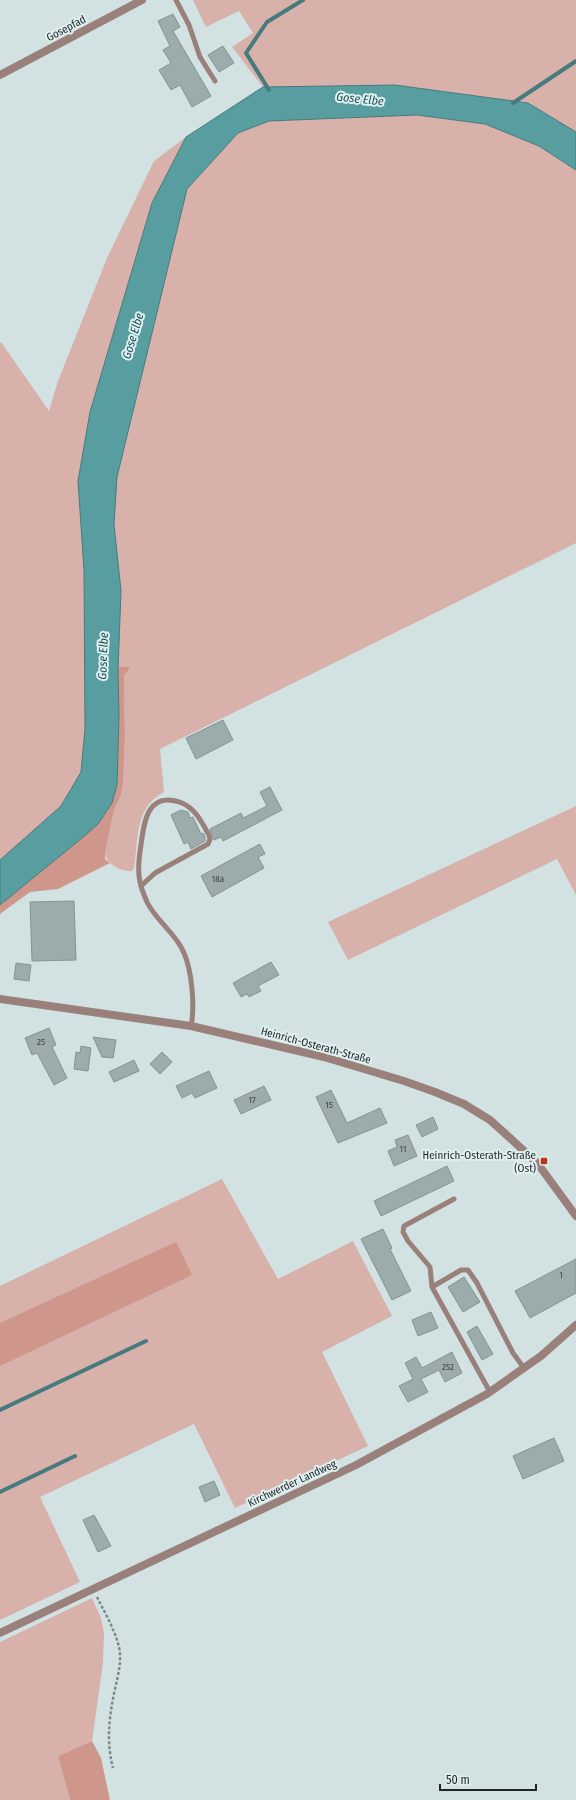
<svg xmlns="http://www.w3.org/2000/svg" width="576" height="1800" font-family="'Fira Sans Condensed',sans-serif">
<rect width="100%" height="100%" fill="#d2e2e2"/>
<path fill="#d7b1aa" d="M193 0H576V132L528 103 395 85 263 87 232 47 253 33 239 11 206 27Z
M417 115 485 124 539 146 576 170V543L160 749 164 792C140 805 139 825 136 850 135 857 136 865 132 871 121 872 106 864 105 853L114 810 121 795 123 784 125 737 124 676 129 667H118L121 591 114 524 117 477 187 189 238 133 269 121Z
M186 137 152 203 90 412 79 478 84 570 85 729 81 772 61 806 0 860V343L1 342 49 411 58 381 107 258 154 161Z
M576 806V895L557 859 348 960 328 922Z
M222 1179 278 1279 353 1241 392 1316 322 1352 368 1446 235 1508 194 1424 40 1497 80 1582 0 1620V1286Z
M92 1598 101 1618 104 1633 103 1663 92 1741 58 1756 70 1800H0V1642Z"/>
<path fill="#cf968b" d="M118 667H130L124 676 125 737 123 784 121 795 114 810 105 853V859L110 863 58 889 30 892 0 914V905L98 824 117 785 119 716Z
M176 1242 192 1275 0 1366V1323Z
M92 1741 101 1758 110 1800H70L58 1756Z"/>
<path fill="#589ea1" stroke="#477a7c" d="M395 85 528 103 576 132V170L539 146 485 124 417 115 269 121 238 133 187 189 117 477 114 524 121 591 118 670 119 716 117 785 112 803 98 824 82 838 0 905V860L61 806 81 772 85 729 84 570 78 481 90 412 152 203 186 137 263 87Z"/>
<g fill="none" stroke-linecap="round" stroke-linejoin="round">
<path stroke="#477a7c" stroke-width="4" d="M269 90 246 53 267 22 303 0
M513 103 576 61
M0 1410 146 1341
M0 1492 75 1456"/>
</g>
<path fill="#9cabac" stroke="#849393" d="M173 14 180 27 173 31 211 96 192 107 180 85 171 90 159 70 171 63 163 50 170 46 158 21Z
M223 46 234 63 219 72 208 55Z
M223 720 233 740 196 759 186 738Z
M270 787 282 810 223 841 221 837 214 840 210 829 241 813 243 818 267 806 260 792Z
M181 810 188 812 190 818 193 817 201 834 203 833 205 836V841L191 849 188 842 184 844 171 815Z
M260 844 265 854 258 857 264 868 212 897 201 876Z
M74 901 76 960 32 961 30 902Z
M271 962 279 975 258 986 261 991 249 997 247 994 241 997 233 983Z
M16 963 31 965 29 981 14 979Z
M49 1028 56 1045 52 1047 67 1078 54 1085 37 1053 32 1055 25 1038Z
M93 1037 116 1040 113 1058 102 1057Z
M81 1046 91 1048 88 1071 74 1069 76 1052 80 1053Z
M162 1052 172 1062 160 1074 150 1064Z
M134 1060 139 1071 114 1082 109 1072Z
M209 1071 217 1088 195 1098 192 1093 182 1098 176 1086Z
M264 1086 271 1100 241 1114 234 1100Z
M331 1090 347 1123 380 1108 387 1123 338 1143 316 1097Z
M433 1117 438 1129 422 1137 416 1125Z
M408 1135 417 1156 394 1166 388 1151 397 1147 395 1140Z
M447 1166 454 1181 381 1216 374 1201Z
M383 1229 392 1248 390 1249 411 1291 392 1300 361 1239Z
M576 1259V1293L530 1318 515 1291Z
M464 1277 480 1302 463 1312 448 1287Z
M431 1312 438 1328 418 1336 412 1320Z
M477 1326 493 1354 482 1360 467 1332Z
M452 1352 462 1373 445 1382 439 1370 421 1379 428 1392 408 1402 399 1386 413 1379 405 1363 416 1357 422 1368Z
M554 1438 564 1461 523 1479 513 1456Z
M214 1481 220 1495 205 1502 199 1487Z
M94 1515 111 1546 98 1552 83 1520Z"/>
<g fill="none" stroke-linecap="round" stroke-linejoin="round">
<path stroke="#7d8888" stroke-width="2.5" stroke-dasharray="3 2" stroke-linecap="butt" d="M97 1597C105 1613 115 1630 119 1647 122 1662 118 1675 115 1689 109 1717 106 1741 113 1768"/>
<path stroke="#99807b" stroke-width="5" d="M176 0 189 25 200 57 215 81
M141 886 155 873 208 844 210 839 209 835C202 823 196 809 182 803 148 790 144 821 141 845 139 857 137 870 140 882 141 888 144 895 147 902 156 921 176 933 184 953 192 971 195 1007 191 1026
M454 1199 404 1226 403 1232 408 1241 430 1267 432 1287 490 1392
M432 1287 461 1270H468L477 1283 513 1353 524 1368"/>
<path stroke="#99807b" stroke-width="8" d="M0 75 142 0"/>
<path stroke="#99807b" stroke-width="8" d="M0 999 191 1026 324 1057 404 1081 435 1092 464 1104 490 1120 510 1138 538 1164 576 1216
M0 1633 356 1465 487 1394 541 1356 576 1325"/>
</g>
<rect fill="#be321e" stroke="#dfeff0" stroke-width="1.5" x="540" y="1157" width="8" height="8" rx="2"/>
<g text-anchor="middle" stroke-width="4" stroke-linejoin="round" paint-order="stroke">
<g font-size="9" fill="#3e4647">
<text x="218" y="882">18a</text>
<text x="41" y="1045">25</text>
<text x="252" y="1103">17</text>
<text x="329" y="1108">15</text>
<text x="403" y="1152">11</text>
<text x="561" y="1278">1</text>
<text x="448" y="1370">252</text>
</g>
<g font-size="11" fill="#1f2525" stroke="#dfeff0">
<text transform="translate(66 28) rotate(-28)" y="4">Gosepfad</text>
<text transform="translate(316 1045) rotate(15)" y="4">Heinrich-Osterath-Straße</text>
<text transform="translate(292 1483) rotate(-25)" y="4">Kirchwerder Landweg</text>
</g>
<g font-size="11" fill="#1f2525" stroke="#dfeff0" text-anchor="end">
<text x="536" y="1159">Heinrich-Osterath-Straße<tspan x="536" dy="13">(Ost)</tspan></text>
</g>
<g font-size="12" font-style="italic" fill="#145254" stroke="#dfeff0">
<text transform="translate(360 99) rotate(6)" y="4">Gose Elbe</text>
<text transform="translate(133 336) rotate(-73)" y="4">Gose Elbe</text>
<text transform="translate(103 656) rotate(-88)" y="4">Gose Elbe</text>
</g>
</g>
<path d="M440 1784v6h96v-6" fill="none" stroke="#1f2525" stroke-width="2"/>
<text x="446" y="1784" font-size="12" fill="#1f2525" stroke="#dfeff0" stroke-width="3" paint-order="stroke">50 m</text>
</svg>
